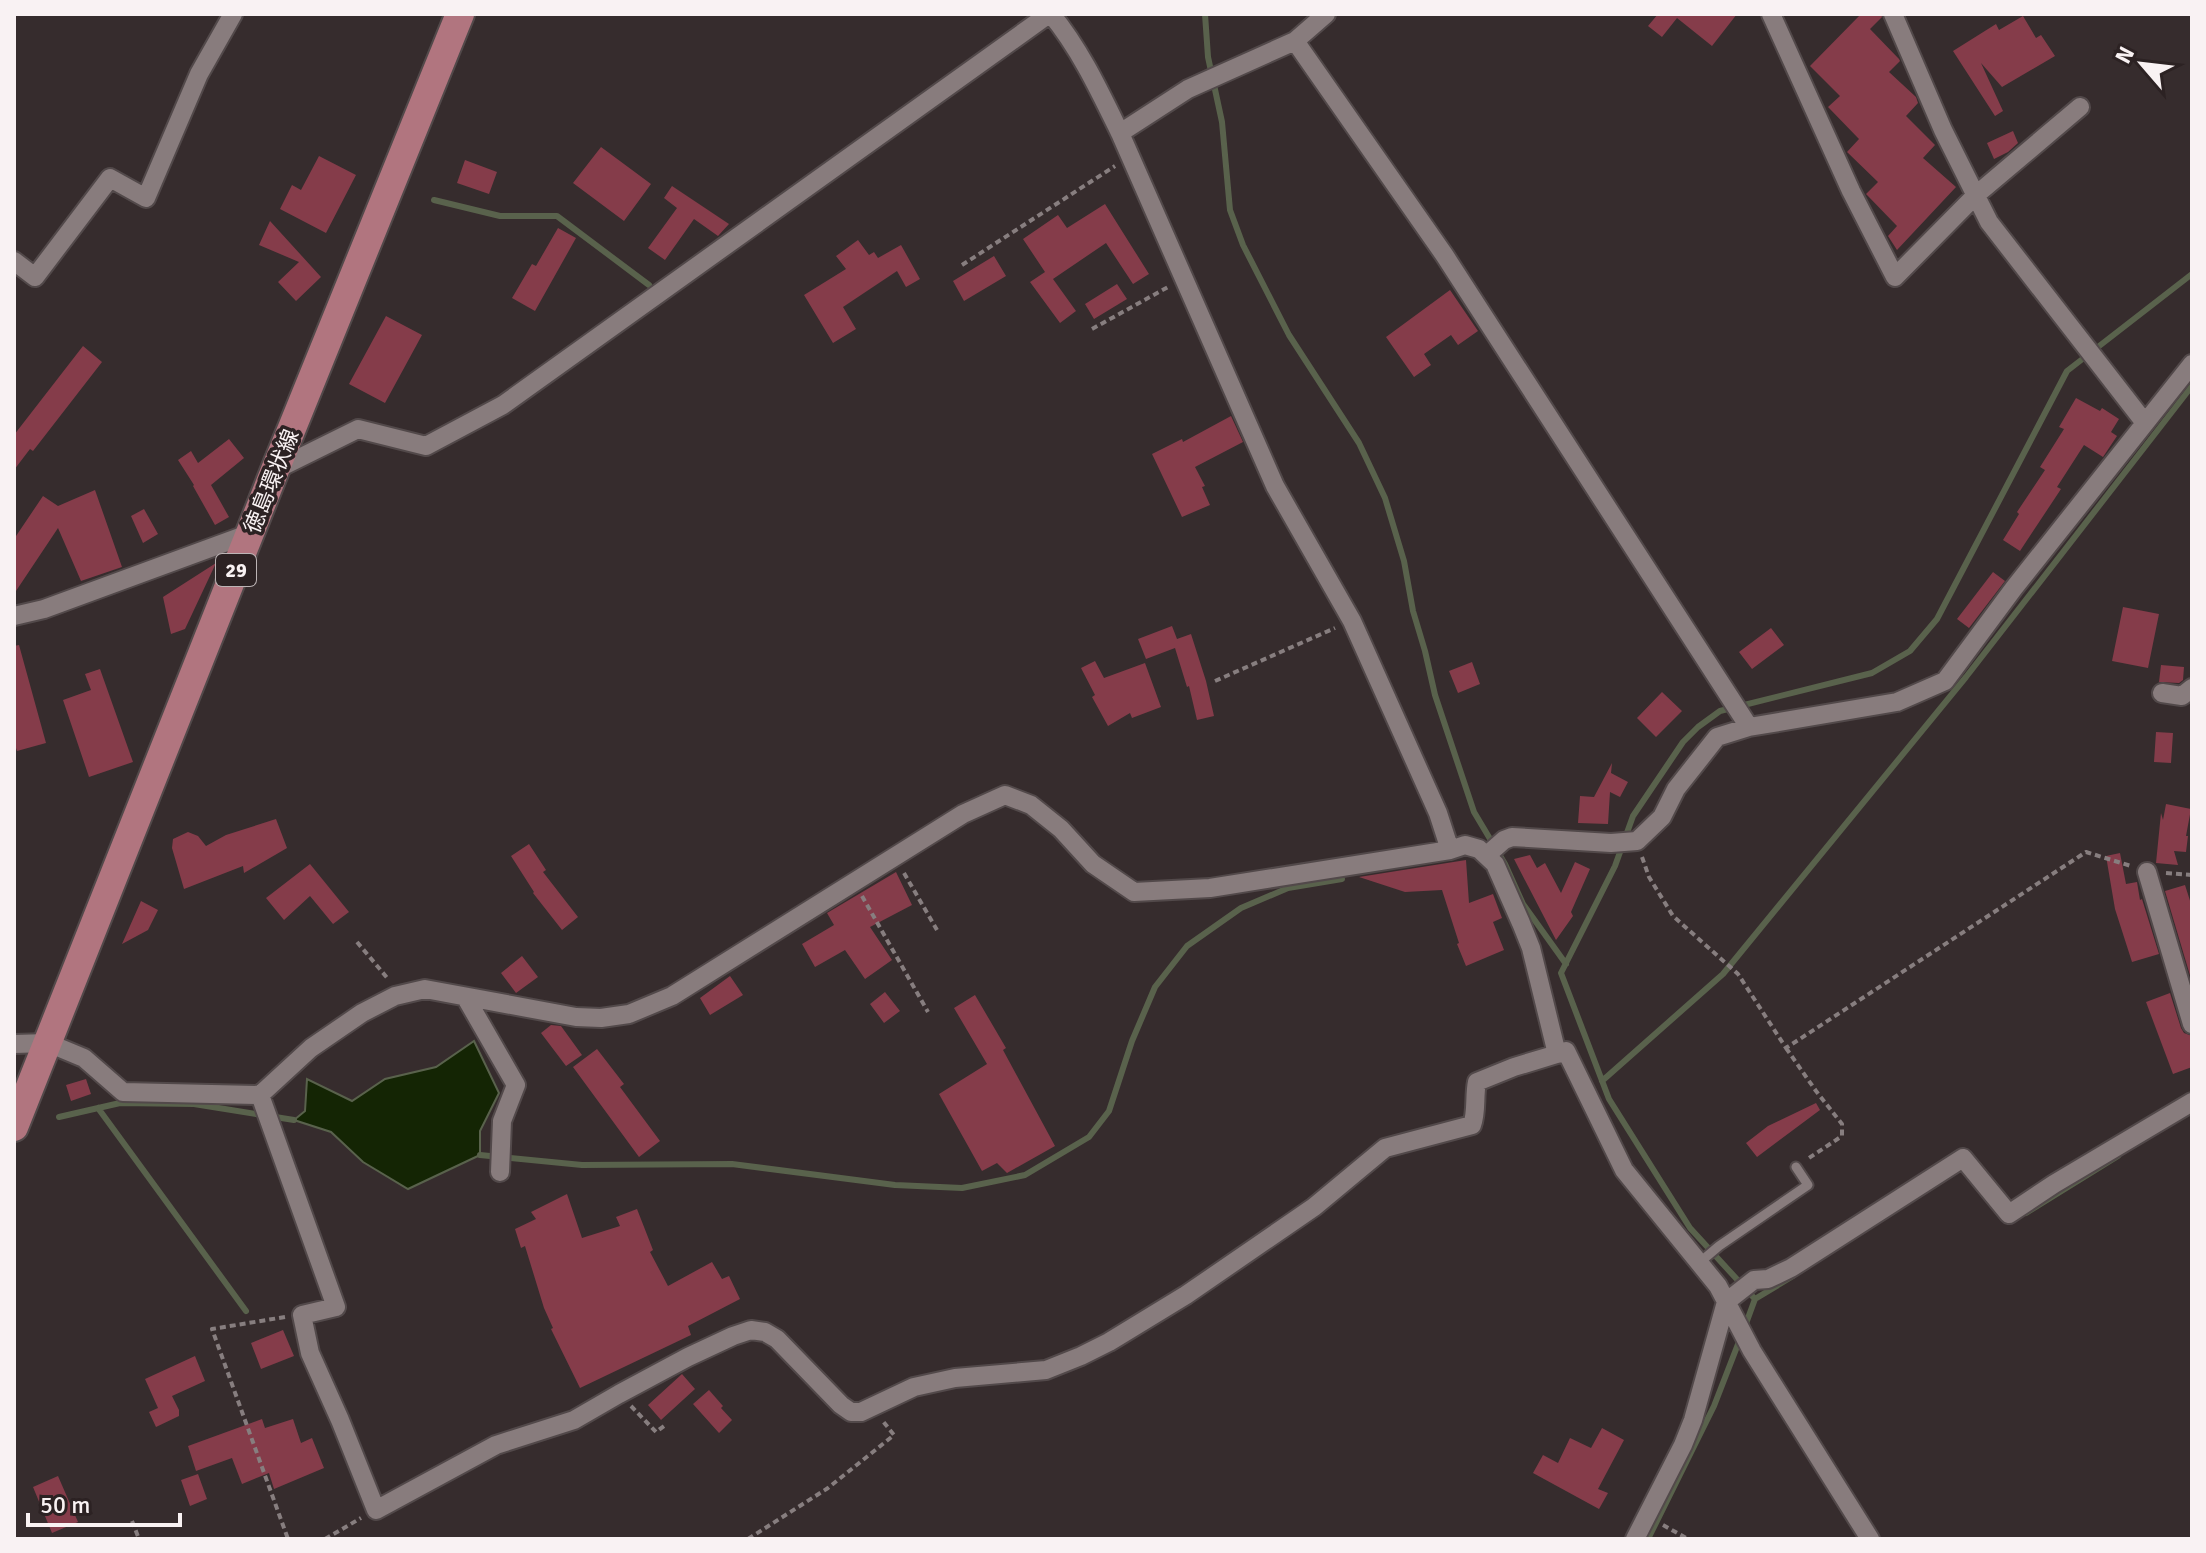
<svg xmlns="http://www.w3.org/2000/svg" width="2206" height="1553" font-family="Signika,'Noto Sans JP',sans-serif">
<rect width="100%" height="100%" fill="#362c2d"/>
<path fill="#142504" stroke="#59624c" stroke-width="2" d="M474 1041 499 1093 480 1131V1155L408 1189 363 1162 331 1132 294 1120 305 1111 307 1079 352 1101 385 1079 436 1067Z"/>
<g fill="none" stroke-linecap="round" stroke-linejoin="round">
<path stroke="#59624c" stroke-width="6" d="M1205 14 1208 57 1222 122 1230 210 1243 245 1289 335 1359 443 1385 498 1404 561 1413 611 1425 651 1435 695 1474 812 1505 864 1523 904 1566 964
M434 200 500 216H557L649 285
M1602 1081 1723 974 1966 677 2192 386
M98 1108 246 1311
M59 1117 120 1103 194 1104 294 1120
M480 1155 582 1165 732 1164 895 1185 962 1188 1025 1175 1089 1137 1109 1111 1132 1041 1155 987 1187 946 1241 908 1288 888 1342 879
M2026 1213 2118 1156
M1755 1299 1793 1276
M1744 1329 1755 1299 1690 1228 1609 1099 1561 973 1615 866 1633 816 1683 742 1698 727 1720 711 1872 673 1910 651 1937 619 2067 371 2192 274
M1648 1539 1714 1406 1740 1339"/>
</g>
<path fill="#853c4a" d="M1658 14H1737L1712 46 1677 18 1662 37 1648 26Z
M1861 14H1881L1882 17 1870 29 1899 59 1900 61 1889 72 1916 97 1918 103 1906 116 1935 145 1923 158 1956 187 1897 250 1888 236 1897 226 1866 194 1878 182 1847 152 1859 139 1828 107 1840 96 1810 66Z
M2023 16 2036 38 2041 35 2055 56 2002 87 1981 63 2003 111 1995 116 1953 51 1996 24 1999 30Z
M2013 131 2018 143 2008 152 1994 159 1987 143Z
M601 147 651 184 624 221 573 183Z
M319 156 356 175 326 233 280 209 292 185 301 190Z
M465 160 497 172 489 194 457 183Z
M672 186 729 224 718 236 694 219 665 260 648 248 677 208 664 198Z
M1105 204 1149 274 1133 284 1106 243 1053 279 1076 311 1060 323 1030 282 1045 272 1023 239 1058 215 1067 228Z
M270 221 321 277 296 301 278 282 299 262 259 245Z
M558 228 576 238 535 311 512 298 532 264 536 266Z
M858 240 869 255 874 252 878 258 901 245 920 279 906 287 897 271 843 307 856 329 833 343 804 295 846 269 836 256Z
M994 256 1006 276 964 301 953 281Z
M1117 284 1127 299 1094 319 1085 304Z
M1450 290 1478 331 1458 345 1451 335 1424 354 1431 365 1414 377 1386 337Z
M386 316 422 335 385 403 349 384Z
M83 346 102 362 33 451 30 449 14 470V435Z
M2076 398 2100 411 2102 408 2119 419 2111 432 2117 436 2103 457 2084 445 2057 487 2061 489 2020 551 2003 540 2019 514 2017 512 2045 470 2040 467 2064 429 2059 427Z
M1231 416 1243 442 1195 467 1205 486 1202 487 1210 505 1182 517 1152 454 1182 439 1183 442Z
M229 439 244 458 211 485 229 517 215 525 193 486 194 485 178 460 191 451 198 463Z
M95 490 122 567 81 581 58 528 14 594V539L43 496 58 506Z
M144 509 158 534 143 543 131 516Z
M216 563 185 629 171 634 163 597Z
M1993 572 2005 581 1969 628 1957 619Z
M2123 607 2159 614 2148 668 2112 661Z
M1172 626 1177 639 1191 634 1206 681 1214 716 1197 720 1189 686 1187 687 1175 648 1146 659 1138 639Z
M1771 628 1784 645 1752 669 1739 652Z
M19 645 46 743 17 751 14 742V646Z
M1095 661 1104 678 1145 663 1161 707 1132 718 1130 713 1108 726 1092 697 1095 695 1081 668Z
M1472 662 1480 684 1458 693 1449 671Z
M2161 665 2184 667 2183 680 2179 683 2159 682Z
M100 669 133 762 89 777 63 700 91 690 85 674Z
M1662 692 1682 711 1656 737 1637 718Z
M2156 732 2173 733 2171 763 2154 762Z
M1612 763 1611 773 1628 782 1620 797 1610 792 1608 824 1578 823 1580 796 1594 797Z
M2166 804 2191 809 2186 836H2188L2186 852 2174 851 2178 865 2156 863 2161 813 2163 820Z
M276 819 287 848 244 873 243 866 184 889 172 848 173 839 188 832 198 836 206 846 226 835Z
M529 844 546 870 543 872 578 917 562 930 533 893 534 892 511 856Z
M2120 853 2126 884 2137 882 2140 900 2142 899 2159 954 2132 962 2115 909 2106 856Z
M1530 855 1537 868 1545 863 1561 893 1575 862 1590 869 1571 912 1573 916 1556 940 1514 859Z
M1466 860 1469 903 1493 894 1502 918 1493 922 1504 950 1466 966 1457 944 1459 943 1442 890 1405 892 1359 877Z
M310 864 349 912 333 924 310 896 284 920 266 898Z
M896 872 912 905 870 927 892 960 865 979 845 950 815 967 802 944 834 925 827 913Z
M2185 885 2192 907V982L2165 891Z
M141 901 158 910 148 930 122 944Z
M522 956 538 977 516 993 501 973Z
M730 976 743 995 710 1015 700 998Z
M885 992 900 1011 884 1023 870 1004Z
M2170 993 2181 1028 2184 1033 2192 1036V1067L2173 1074 2146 1002Z
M975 995 1006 1048 1003 1050 1055 1146 1007 1173 997 1163 982 1171 939 1094 987 1064 954 1008Z
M551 1025 561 1026 582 1055 566 1066 541 1033Z
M597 1049 624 1084 620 1087 660 1141 639 1157 573 1067Z
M86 1079 91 1094 71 1101 66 1085Z
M1816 1103 1820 1110 1757 1157 1746 1143 1768 1126Z
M567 1194 582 1238 620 1226 616 1217 637 1209 653 1250 650 1252 668 1286 712 1262 722 1279 729 1276 740 1299 688 1326 691 1335 580 1388 551 1329 553 1328 544 1308 525 1246 521 1248 515 1229 536 1219 531 1212Z
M283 1330 294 1356 261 1369 251 1343Z
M195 1356 205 1381 172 1396 179 1410V1416L156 1427 149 1412 158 1408 145 1379Z
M682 1374 695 1389 661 1420 648 1405Z
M709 1390 723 1406 721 1408 732 1420 719 1433 693 1404Z
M262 1419 265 1428 293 1419 301 1443 312 1438 324 1468 274 1489 269 1473 242 1484 232 1458 196 1471 188 1446Z
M1602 1428 1624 1440 1598 1489 1608 1493 1599 1509 1533 1473 1543 1455 1558 1463 1570 1438 1591 1448Z
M198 1474 207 1499 190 1506 181 1480Z
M58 1476 78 1522 52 1533 33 1487Z"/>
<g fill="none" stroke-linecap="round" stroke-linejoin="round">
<g stroke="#52494a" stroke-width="13">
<path id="service" d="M1699 1263 1719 1246 1808 1185 1796 1167"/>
</g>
<g stroke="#52494a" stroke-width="22">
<path id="minor" d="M1051 14C1080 49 1100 92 1120 133L1275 486 1352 621 1438 813 1450 850 1465 845 1479 849 1495 864 1521 923 1531 948 1557 1054 1566 1051 1624 1170 1718 1286 1752 1351 1870 1539
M1771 14 1851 191 1895 277 1976 195 2080 107
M1893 14 1943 130 1989 222 2145 423
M1295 41 1445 256 1749 727
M1120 133 1188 89 1295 41 1326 14
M14 261 35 277 110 178 146 198 199 74 233 14
M275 470 358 429 426 446 503 405 1049 14
M14 616 44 609 251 533
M2162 693 2182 696 2192 688
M1487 855 1504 840 1512 837 1611 843 1637 841 1662 817 1676 789 1717 737 1749 727 1897 702 1945 681 2014 588 2192 364
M2147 872 2192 1024
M466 998 516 1085 502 1121 500 1172
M14 1044 48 1043 84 1058 123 1092 260 1095 311 1048 362 1013 395 996 425 989 576 1017 601 1018 629 1014 672 996 963 814 1005 795 1031 805 1061 829 1093 864 1134 892 1210 888 1450 850
M260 1095 336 1307 302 1315 310 1353 340 1420 376 1510 496 1445 574 1420 619 1394 688 1357 733 1336 751 1330 765 1332 777 1339 841 1405 851 1412H861L914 1387 955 1378 1046 1370 1081 1356 1109 1342 1186 1295 1314 1207 1385 1148 1472 1125C1477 1112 1474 1096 1477 1082L1514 1067 1557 1054
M1635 1539 1683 1445 1693 1420 1726 1302 1754 1280 1768 1279 1791 1268 1963 1158 2009 1214 2054 1184 2192 1102"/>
</g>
<g stroke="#52494a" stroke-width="32">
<path id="primary" d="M14 1127 275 470 460 14"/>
</g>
<path stroke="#877e7f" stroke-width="4" stroke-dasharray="6 4" stroke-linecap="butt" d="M962 265 1115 166
M1092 329 1168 287
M1215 681 1335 628
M1642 857 1649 877 1673 916 1738 974 1786 1048 2086 852 2131 866
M904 873 937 930
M2166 873 2192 875
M862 896 928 1012
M357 942 389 980
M1786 1048 1816 1091 1842 1124V1136L1806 1160
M285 1317 212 1329 288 1539
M631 1406 656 1432 664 1426
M132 1521 139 1539
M1663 1525 1688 1539
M325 1539 361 1518
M748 1539 828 1488 894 1435 882 1420"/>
<use href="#service" stroke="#887c7d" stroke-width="9"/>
<use href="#minor" stroke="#887c7d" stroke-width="18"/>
<use href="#primary" stroke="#b1757f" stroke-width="28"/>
</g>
<g text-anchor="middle" stroke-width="7" stroke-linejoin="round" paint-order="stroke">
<rect fill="#2c2223" stroke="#bcb4b5" stroke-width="2" x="216" y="554" width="40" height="32" rx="6"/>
<g font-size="20" font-weight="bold" fill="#f9f2f3">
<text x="236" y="577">29</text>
</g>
<g font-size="22" fill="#f9f2f3" stroke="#2c2223">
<text transform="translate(271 481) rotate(-68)" y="8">徳島環状線</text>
</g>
</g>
<rect width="2206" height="1553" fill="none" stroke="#f9f2f3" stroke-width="32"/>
<g transform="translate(2142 64) rotate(298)" stroke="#2c2223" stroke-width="6" paint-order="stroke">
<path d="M0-6L14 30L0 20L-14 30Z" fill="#f9f2f3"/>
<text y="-12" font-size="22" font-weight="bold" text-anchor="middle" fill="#f9f2f3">N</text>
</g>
<path d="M28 1513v12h152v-12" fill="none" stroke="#f9f2f3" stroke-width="4"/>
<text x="40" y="1513" font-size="24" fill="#f9f2f3" stroke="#2c2223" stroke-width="6" paint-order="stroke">50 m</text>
</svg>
